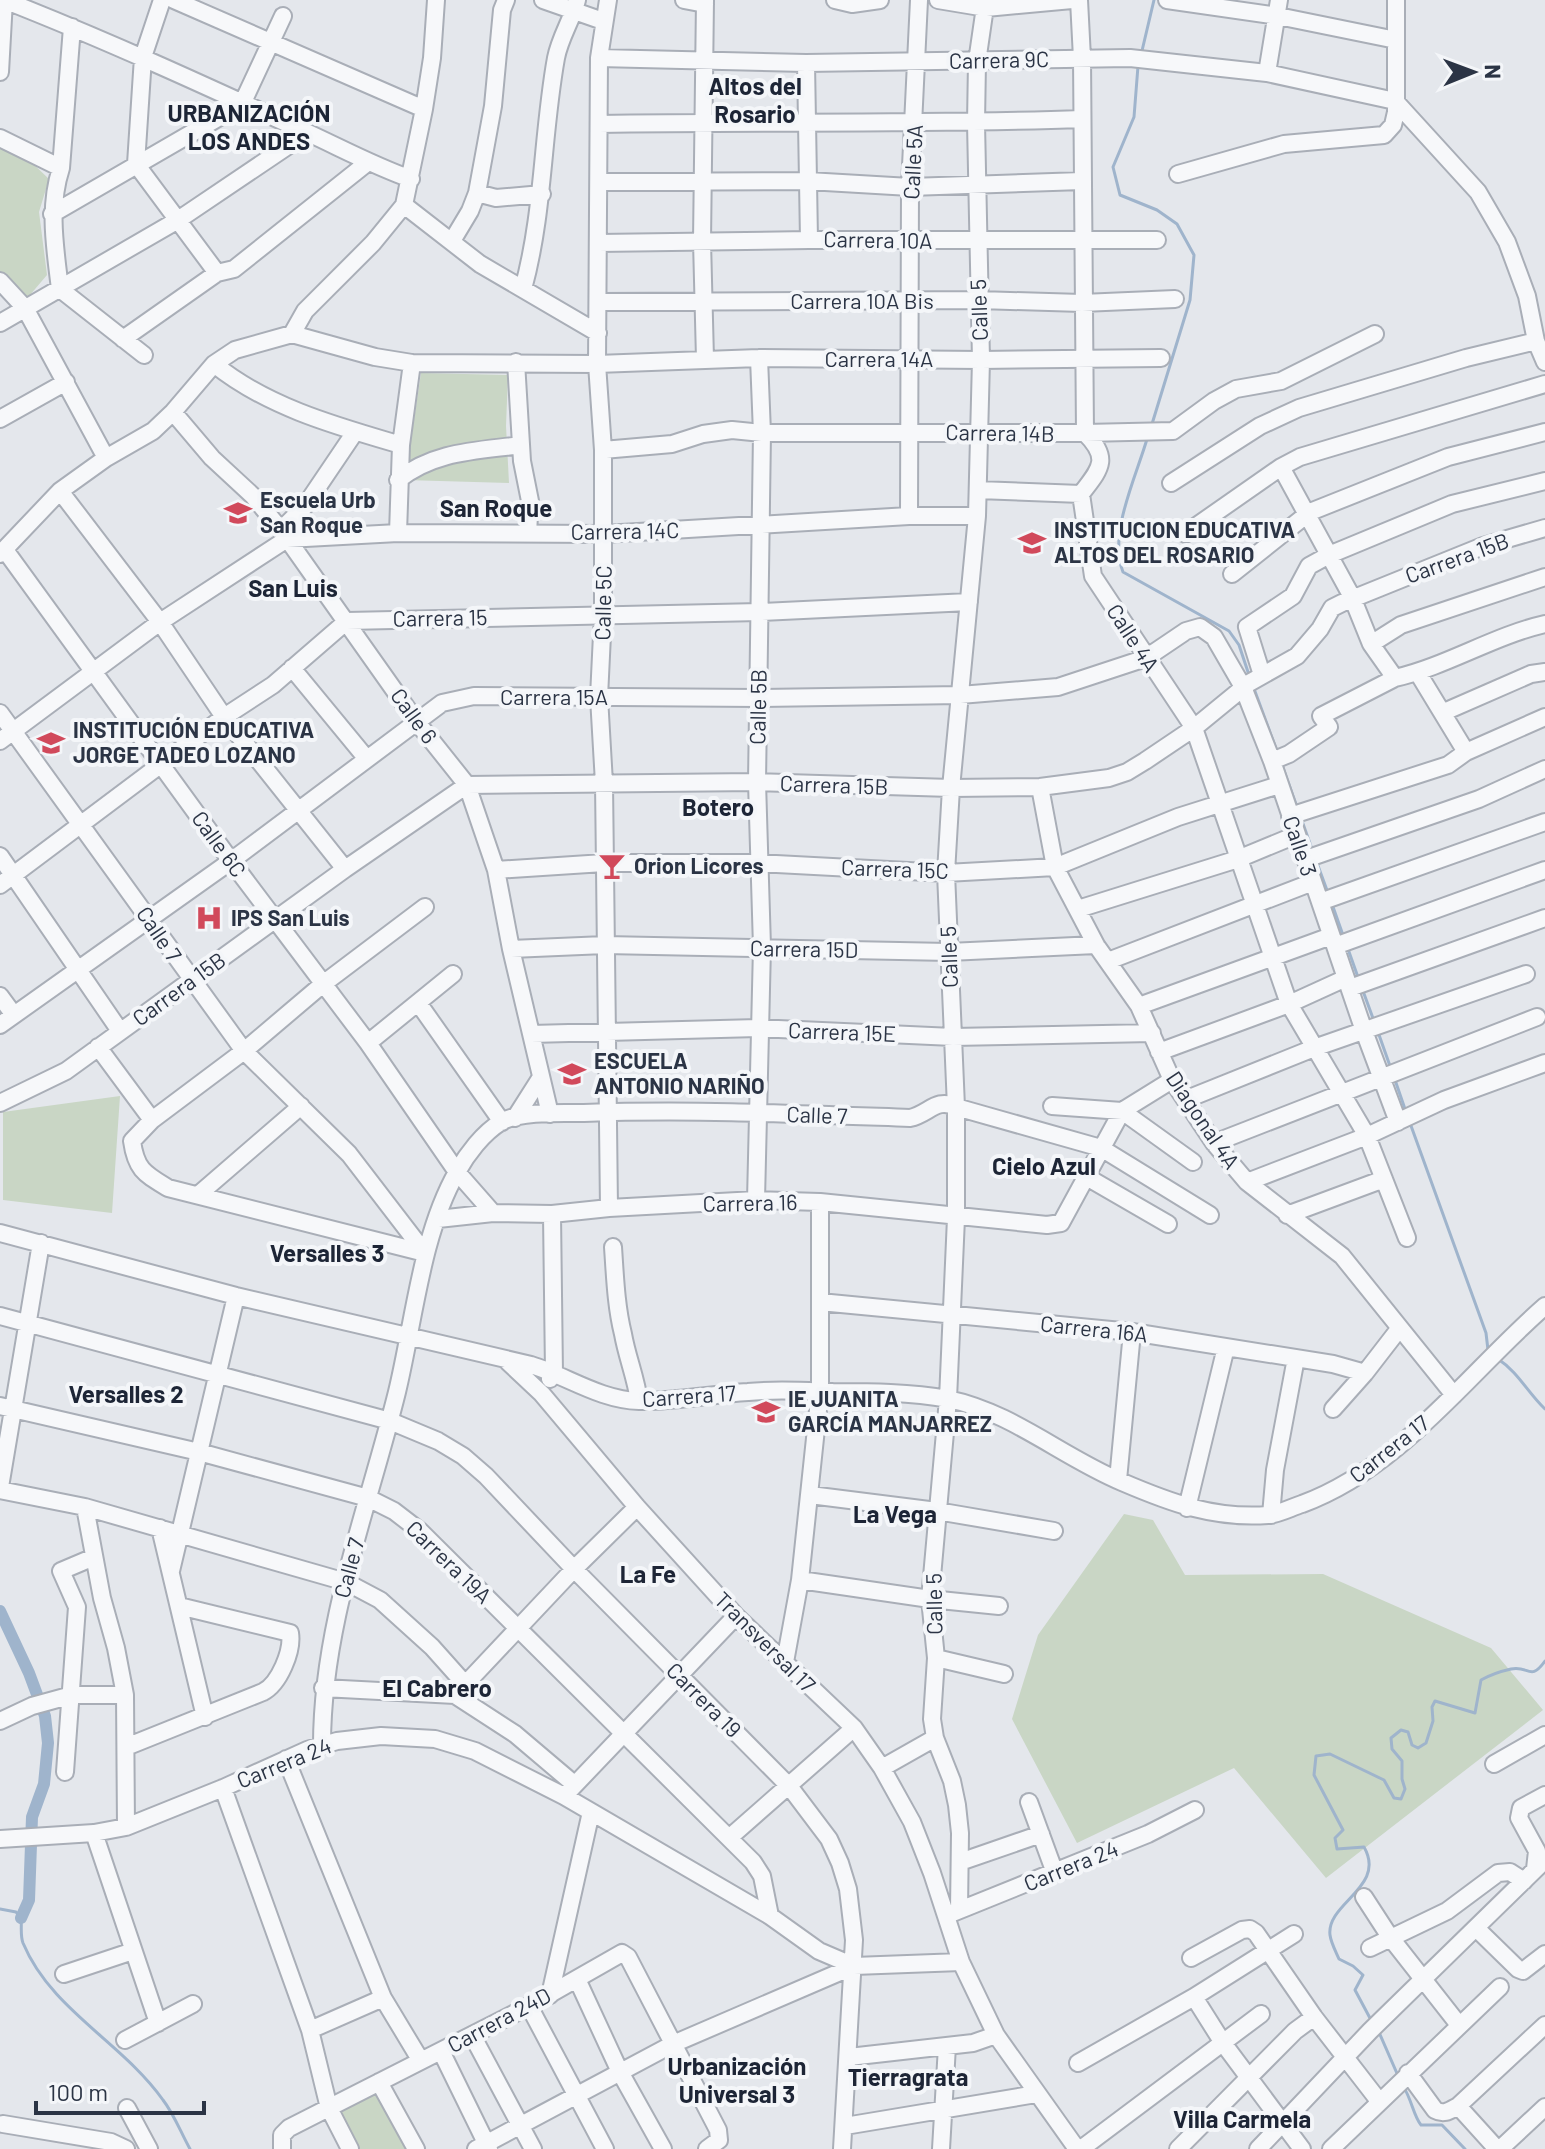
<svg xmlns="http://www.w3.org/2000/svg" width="1545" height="2149" font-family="Barlow,sans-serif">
<rect width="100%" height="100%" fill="#e4e7ec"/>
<path fill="#c9d6c5" d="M0 142 29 160 49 179 39 212 47 275 24 302 0 274Z
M421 373 508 375 506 426 509 483 405 480Z
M120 1096 112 1213 3 1200V1112Z
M1124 1514 1153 1520 1185 1575 1323 1574 1491 1648 1543 1710 1326 1878 1234 1768 1077 1843 1012 1719 1038 1635Z
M379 2082 416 2149H350L329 2108Z"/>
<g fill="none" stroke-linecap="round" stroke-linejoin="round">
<path stroke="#9fb4cc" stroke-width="3" d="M1141 55 1154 0
M1138 66 1134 117 1113 167 1120 195 1157 210 1177 224 1194 255 1190 300 1152 424
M1147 439C1136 477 1108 534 1123 572L1229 631 1239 645 1249 675
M1253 686 1278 754
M1282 765 1297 807
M1301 818 1313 852
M1317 863 1328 893
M1332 904 1344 938
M1348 949 1359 980
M1363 991 1374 1021
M1378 1032 1390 1066
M1394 1077 1406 1112
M1410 1123 1486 1333 1488 1350
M1498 1359C1518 1372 1528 1393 1545 1409
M0 1909 16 1912 21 1918C22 1926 20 1935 23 1943 51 2010 122 2042 163 2100 174 2114 181 2133 190 2149
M1371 2020 1355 1990 1363 1975 1353 1966 1339 1959C1336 1952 1331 1943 1330 1935 1326 1903 1387 1887 1364 1847L1337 1849 1335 1838 1343 1830 1314 1775 1316 1756 1330 1754 1384 1780 1394 1798 1401 1799 1405 1789 1402 1779V1761L1392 1749 1391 1738 1401 1730 1408 1732 1412 1745 1418 1748 1426 1743 1433 1721 1432 1707 1435 1701 1475 1713 1481 1680C1490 1675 1502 1671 1511 1669 1529 1665 1530 1682 1545 1661
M1378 2030 1399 2078
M1404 2088C1411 2098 1414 2117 1421 2125H1442L1465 2149"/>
<path stroke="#9fb4cc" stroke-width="12" d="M0 1611 29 1673 45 1716 48 1743 44 1784 32 1817 29 1900 21 1918"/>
<g stroke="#a9aeb7" stroke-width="20">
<path id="minor" d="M4 0C106 40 206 86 306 132 341 148 374 166 411 179
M162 0 143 57 136 164 217 273
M174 0 424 109
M543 0 603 21
M608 0 599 58 597 364 603 450V614L599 697 604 783 609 1208
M684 0 705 4
M705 0 702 241 705 359
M835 0 852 4 880 0
M938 0 986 8 1072 0
M1079 0 1082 58 1085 433C1111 459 1100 469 1081 494L1093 576 1194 728 1289 1004 1367 1136 1407 1238
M1167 0 1278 16 1396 40
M72 27 61 168C48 208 55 247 60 289L144 355
M599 58 806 63 1130 58 1267 73 1395 101
M806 63 809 240
M0 72 4 0
M1267 73 1279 0
M1395 101 1478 192 1507 242 1527 296 1536 341 1545 362
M599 124C760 121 921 125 1082 119
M0 138 61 168
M1178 174 1284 144 1384 135 1393 125 1396 112V0
M600 182 808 181 910 187 1082 181
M477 193 496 198 542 194
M404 205 480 264 598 333
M52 214 242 104 283 16
M452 241 470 211 477 193 493 106 502 10 506 0
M598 243 809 240H1157
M0 281 25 308 106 458
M523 289C544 213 542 135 556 58 560 37 572 20 577 0
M598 302 979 300 1082 303 1175 299
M0 323 178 220 307 133
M292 334 305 311 373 243 404 205 424 109 432 58 436 0
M123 339 217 273 234 269 367 163
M516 362 522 461 530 501 528 532
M214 364C267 407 336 426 401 445
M173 412 212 458 253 496 281 530 416 721 467 785 496 870 511 949 550 1114
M0 419 66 382
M603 450 672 444 703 434 732 430 762 433H1085L1173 431 1214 401 1236 389 1281 381 1375 334
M1281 467 1352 597 1371 644
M398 480C434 451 476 451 521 445
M1171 483 1260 426 1299 408 1466 358 1536 341
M978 490 1081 494
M60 491 160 622 224 717 345 869
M909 516 910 187 919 0
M281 530 305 506 355 432
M398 533 401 445 412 363
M1185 534 1281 467 1300 457 1545 384
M5 550 231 861 368 1043 457 1172 493 1213
M0 554 60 491 106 458 153 431 173 412 214 364 235 350 292 334 375 357 412 363 597 364 759 358 981 360 1161 358
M1232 574 1310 512 1448 457 1545 432
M292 668 367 759
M1418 673 1466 752
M1262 675 1247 627 1293 596 1309 566 1329 555 1452 504 1545 481
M1395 678C1447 666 1493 636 1545 624
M1444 712 1531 674 1545 672
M0 713 244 1051 349 1154 425 1253
M0 741 160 622 287 539 398 533 604 534 909 516H977
M1272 761 1289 754 1329 727 1321 716 1395 678 1371 644 1401 625 1545 577
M1040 787 1055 867 1096 945 1139 1006 1172 1080 1214 1143 1247 1182 1342 1256 1454 1395
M1290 816 1448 765 1466 752 1545 717
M0 856 120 1031
M1306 859 1479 799 1545 769
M496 870 604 863H758L946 873 1055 867 1178 817 1279 785
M0 885 224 717 273 685 347 621 760 612 969 602
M1320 902 1545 822
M425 907 323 984 244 1051 152 1120 132 1141C136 1170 145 1174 168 1188L425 1253
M1078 909 1238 859 1296 835
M1335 946 1545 870
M511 949 605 945 949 952 1096 945
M1108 961 1313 882
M1350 988 1545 918
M0 996 14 1015
M419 1004 502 1122
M1139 1006 1331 936
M0 1025 231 861 442 703 474 696 759 698 960 695 1058 687 1146 658 1186 631 1200 627 1214 637 1243 687 1272 761 1364 1031 1398 1122
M531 1034 758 1028 953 1037 1152 1033
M368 1043 453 974
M98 1047 152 1120
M1159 1052 1289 1004 1346 978
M1187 1099 1314 1048 1526 974
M0 1103 66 1071 345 869 467 785 757 782 951 788 1040 787 1109 778 1127 772 1145 761 1194 728 1249 683 1297 656 1320 629 1332 608 1342 603 1483 546 1545 528
M1052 1106 1122 1111 1193 1162
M515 1118 541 1077
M1214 1143 1537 1017
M1085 1176 1168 1224
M1247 1182 1367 1136 1444 1100 1545 1063
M198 1195 301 1106
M756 1200 762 947 757 782 762 433 759 358
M1287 1215 1384 1179
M438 1219 493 1213 552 1214 609 1208 756 1200 820 1202 1047 1225 1061 1223 1122 1111 1172 1080
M0 1233 236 1296 531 1365C567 1376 600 1400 639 1401 675 1402 712 1394 748 1392 776 1389 805 1391 833 1392 871 1392 910 1392 948 1399 1012 1412 1062 1457 1122 1482 1171 1503 1214 1519 1268 1515 1279 1514 1292 1507 1302 1504 1402 1467 1468 1373 1545 1306
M613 1247C615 1276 616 1306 623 1334 627 1357 636 1378 639 1401
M820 1302 1132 1332 1333 1364 1365 1373
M0 1316 390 1421 438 1441 463 1456 486 1476 574 1569 789 1786 829 1839 840 1863 848 1889 854 1940 842 2149
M508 1362 542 1394 637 1507 736 1616 854 1728 882 1768 912 1822 932 1873 961 1962 996 2035 1077 2149
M550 1379 554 1373 552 1214
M0 1406 199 1452 368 1498 394 1511 420 1531 753 1862 762 1876 770 1916
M1333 1409 1365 1373 1399 1329
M1118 1480 1132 1332
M0 1487 41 1243
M0 1490 85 1507 346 1582 380 1600 432 1647 465 1684
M810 1495 937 1511 1054 1531
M85 1507 102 1598 116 1648 125 1695 126 1827
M1187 1508 1226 1347
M1271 1515 1275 1470 1296 1358
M160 1528 205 1717
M171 1571 236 1296
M800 1580 930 1599 999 1606
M936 1658 1004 1674
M785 1662 800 1580 820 1391V1202
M323 1688 455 1695 515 1734 574 1784
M459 1691 574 1569 637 1507
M0 1721 32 1706 72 1695H125
M322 1745C322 1624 368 1509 397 1392 414 1322 421 1235 457 1172 467 1154 483 1133 501 1122 519 1111 562 1113 584 1113 693 1109 802 1114 910 1118 929 1114 936 1097 956 1107L1101 1148 1210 1215
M126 1747 263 1692C279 1684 293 1651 290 1633L179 1606
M286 1759 383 1998 421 2061
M1494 1764 1545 1735
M882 1768 935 1738
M65 1772 77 1607 61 1571 94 1557
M223 1788 310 2030 329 2108 350 2149
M568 1792 736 1616
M1029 1802 1055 1873
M94 1833 158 2023
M729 1838 854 1728
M0 1839 94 1833 126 1827 223 1788 307 1750 337 1741 381 1736 435 1739 475 1751 564 1796 770 1916 819 1951 854 1966
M960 1862 1041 1834
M1535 1869 1537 1851 1519 1818 1521 1808 1545 1795
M1364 1897 1390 1937 1459 2025
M959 1910 960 1833 957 1805 952 1781 935 1738 932 1719 936 1658 930 1599 948 1399 956 1218V1107L946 873 951 788 977 516 981 360 976 123 977 62 986 0
M950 1914 1148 1834 1195 1810
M1477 1929 1518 1969 1523 1971 1545 1954
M1370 1948 1447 1911 1498 1873 1510 1872 1524 1881
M1191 1958 1242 1930 1250 1929 1256 1933 1314 2017 1379 2101
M64 1974 133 1951
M577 1979 620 2072 663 2149
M550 1995 591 1812
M1194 1997 1223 2043 1302 2149
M529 2006 605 2149
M310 2030 383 1998
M472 2035 533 2149
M125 2040 193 2004
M441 2051 489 2149
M849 2057 973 2043 996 2035
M1078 2063 1194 1997 1294 1934
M1408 2073 1435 2110C1444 2115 1449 2111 1458 2106L1545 2025
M379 2082 416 2149
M1458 2106 1497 2149
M127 2108 149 2149
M3 2124 111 2142 126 2149
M845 2126 1036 2094
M282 2149V2135L289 2128 529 2006 622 1953 628 1957 718 2130 719 2140 707 2149
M476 2149 673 2044 854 1966 961 1962
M941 2149 947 2046
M1081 2149 1261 2014
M1178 2149 1295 2031 1314 2017
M1258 2149 1370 2031 1545 1860
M1331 2149 1500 1987
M1500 2149 1545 2107"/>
</g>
<use href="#minor" stroke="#f7f8fa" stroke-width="16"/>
</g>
<defs>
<g id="school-bare" transform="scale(2.16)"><path d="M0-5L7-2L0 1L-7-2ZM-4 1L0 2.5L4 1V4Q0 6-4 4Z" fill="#d1495b" stroke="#f4f6f9" stroke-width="2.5" paint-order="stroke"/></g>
<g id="university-bare" transform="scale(2.16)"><path d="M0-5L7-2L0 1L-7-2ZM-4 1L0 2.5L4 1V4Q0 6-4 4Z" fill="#d1495b" stroke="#f4f6f9" stroke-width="2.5" paint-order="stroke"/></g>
<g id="bar-bare" transform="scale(2.16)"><path d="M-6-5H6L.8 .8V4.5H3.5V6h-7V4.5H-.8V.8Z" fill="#d1495b" stroke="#f4f6f9" stroke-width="2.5" paint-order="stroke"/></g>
<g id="hospital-bare" transform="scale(2.16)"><path d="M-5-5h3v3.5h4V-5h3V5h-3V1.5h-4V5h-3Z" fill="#d1495b" stroke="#f4f6f9" stroke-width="2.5" paint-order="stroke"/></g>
</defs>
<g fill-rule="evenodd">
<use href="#school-bare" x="238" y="513"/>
<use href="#university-bare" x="1032" y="543"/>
<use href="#university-bare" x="51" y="743"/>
<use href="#bar-bare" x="612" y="866"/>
<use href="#hospital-bare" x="209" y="918"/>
<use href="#school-bare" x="572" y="1074"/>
<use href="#school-bare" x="766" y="1412"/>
</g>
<g text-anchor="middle" stroke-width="8" stroke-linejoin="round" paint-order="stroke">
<g font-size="22" fill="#2b3445" stroke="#f4f6f9">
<text transform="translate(999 60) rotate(-1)" y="8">Carrera 9C</text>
<text transform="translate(913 162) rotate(-87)" y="8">Calle 5A</text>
<text transform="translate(878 240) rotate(1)" y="8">Carrera 10A</text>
<text x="862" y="309">Carrera 10A Bis</text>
<text transform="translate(979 310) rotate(-92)" y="8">Calle 5</text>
<text x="879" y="367">Carrera 14A</text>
<text transform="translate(1000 433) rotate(1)" y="8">Carrera 14B</text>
<text transform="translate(625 531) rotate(-1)" y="8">Carrera 14C</text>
<text transform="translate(1457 558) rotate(-20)" y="8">Carrera 15B</text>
<text transform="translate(603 603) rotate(-89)" y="8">Calle 5C</text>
<text transform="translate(440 618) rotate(-1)" y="8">Carrera 15</text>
<text transform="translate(1133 638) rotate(57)" y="8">Calle 4A</text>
<text x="554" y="705">Carrera 15A</text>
<text transform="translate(758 707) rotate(-89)" y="8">Calle 5B</text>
<text transform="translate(414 716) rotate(54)" y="8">Calle 6</text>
<text transform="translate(834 785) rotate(2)" y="8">Carrera 15B</text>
<text transform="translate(219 844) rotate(54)" y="8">Calle 6C</text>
<text transform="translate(1300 846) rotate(71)" y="8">Calle 3</text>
<text transform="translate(895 869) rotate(2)" y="8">Carrera 15C</text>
<text transform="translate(159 934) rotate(56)" y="8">Calle 7</text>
<text transform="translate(804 949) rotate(1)" y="8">Carrera 15D</text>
<text transform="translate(949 957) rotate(-92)" y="8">Calle 5</text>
<text transform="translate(179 989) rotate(-36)" y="8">Carrera 15B</text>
<text transform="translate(842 1032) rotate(2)" y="8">Carrera 15E</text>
<text transform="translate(817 1115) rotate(2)" y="8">Calle 7</text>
<text transform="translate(1203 1120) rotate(56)" y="8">Diagonal 4A</text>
<text transform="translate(750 1203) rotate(-1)" y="8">Carrera 16</text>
<text transform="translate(1094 1329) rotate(6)" y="8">Carrera 16A</text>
<text transform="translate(689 1396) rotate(-4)" y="8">Carrera 17</text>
<text transform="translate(1389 1449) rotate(-38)" y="8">Carrera 17</text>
<text transform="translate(449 1562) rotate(44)" y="8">Carrera 19A</text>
<text transform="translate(349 1568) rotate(-75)" y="8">Calle 7</text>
<text transform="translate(934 1604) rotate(-91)" y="8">Calle 5</text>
<text transform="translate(765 1642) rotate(45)" y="8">Transversal 17</text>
<text transform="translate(704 1700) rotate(45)" y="8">Carrera 19</text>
<text transform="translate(284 1763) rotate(-22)" y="8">Carrera 24</text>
<text transform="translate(1071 1866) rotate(-22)" y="8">Carrera 24</text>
<text transform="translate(499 2020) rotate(-28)" y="8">Carrera 24D</text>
</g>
<g font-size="22" font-weight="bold" fill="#2b3445" stroke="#f4f6f9" text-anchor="start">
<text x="260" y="508">Escuela Urb<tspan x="260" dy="25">San Roque</tspan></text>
<text x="1054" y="538">INSTITUCION EDUCATIVA<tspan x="1054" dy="25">ALTOS DEL ROSARIO</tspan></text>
<text x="73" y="738">INSTITUCIÓN EDUCATIVA<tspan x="73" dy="25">JORGE TADEO LOZANO</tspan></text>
<text x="634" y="874">Orion Licores</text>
<text x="231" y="926">IPS San Luis</text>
<text x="594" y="1069">ESCUELA<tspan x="594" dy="25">ANTONIO NARIÑO</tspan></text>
<text x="788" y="1407">IE JUANITA<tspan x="788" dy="25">GARCÍA MANJARREZ</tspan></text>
</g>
<g font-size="24" font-weight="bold" fill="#1d2536" stroke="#f4f6f9">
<text x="755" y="95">Altos del<tspan x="755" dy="28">Rosario</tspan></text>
<text x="249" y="122">URBANIZACIÓN<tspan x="249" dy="28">LOS ANDES</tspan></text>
<text x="496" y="517">San Roque</text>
<text x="293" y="597">San Luis</text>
<text x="718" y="816">Botero</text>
<text x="1044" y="1175">Cielo Azul</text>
<text x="327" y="1262">Versalles 3</text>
<text x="126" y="1403">Versalles 2</text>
<text x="895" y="1523">La Vega</text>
<text x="648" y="1583">La Fe</text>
<text x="437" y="1697">El Cabrero</text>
<text x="737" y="2075">Urbanización<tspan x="737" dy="28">Universal 3</tspan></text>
<text x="908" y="2086">Tierragrata</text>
<text x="1242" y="2128">Villa Carmela</text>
</g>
</g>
<g transform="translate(1473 72) rotate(89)" stroke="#f4f6f9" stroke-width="6" paint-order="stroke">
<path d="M0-6L14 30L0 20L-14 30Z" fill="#2b3445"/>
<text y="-12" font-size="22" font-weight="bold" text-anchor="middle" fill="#2b3445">N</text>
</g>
<path d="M36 2101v12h168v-12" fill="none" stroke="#2b3445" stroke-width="4"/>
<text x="48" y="2101" font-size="24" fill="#2b3445" stroke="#f4f6f9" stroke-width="6" paint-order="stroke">100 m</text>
</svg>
